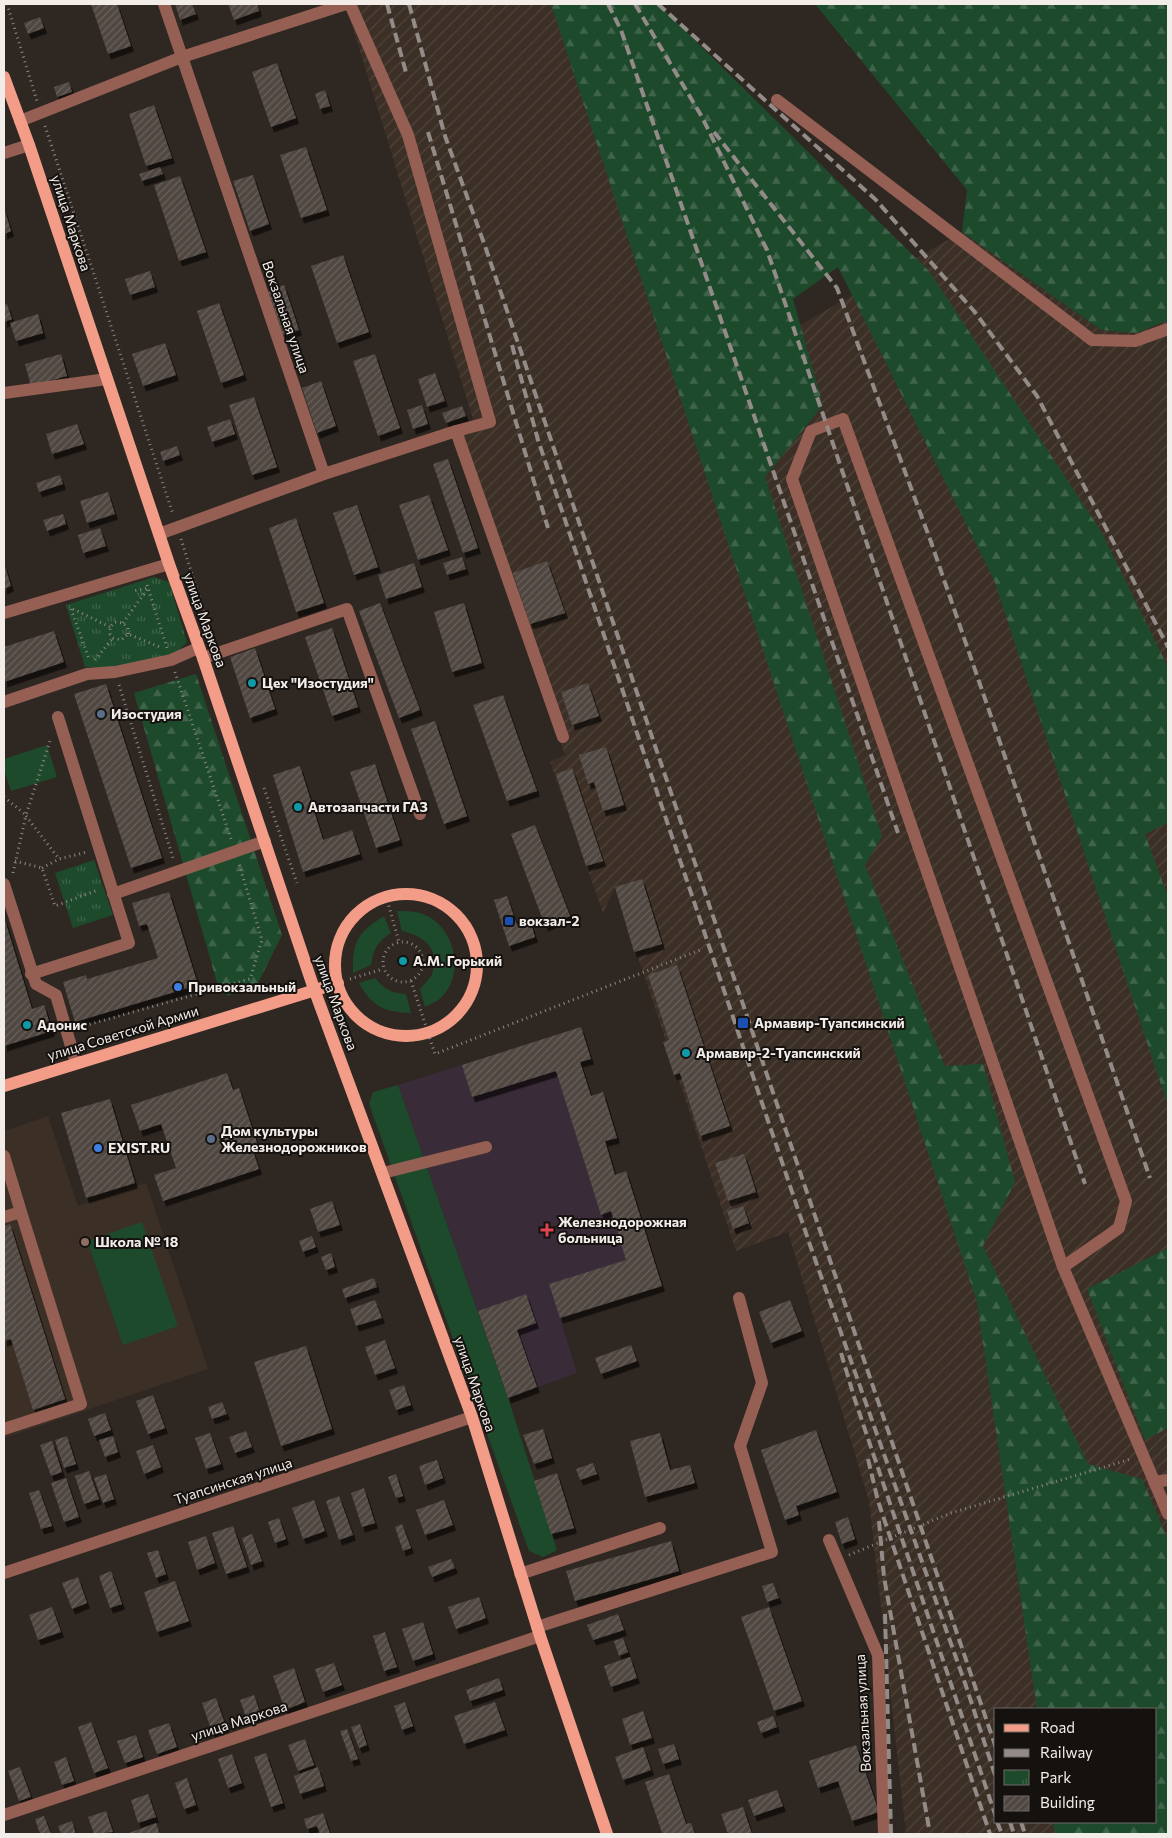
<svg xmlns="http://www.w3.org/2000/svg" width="1172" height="1838" font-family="Commissioner,sans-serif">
<defs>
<pattern id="industrial-furrows" width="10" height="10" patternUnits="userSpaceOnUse" patternTransform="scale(1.25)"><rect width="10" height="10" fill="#3c2f26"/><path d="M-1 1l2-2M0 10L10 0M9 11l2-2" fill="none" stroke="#4f433b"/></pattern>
<pattern id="forest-firs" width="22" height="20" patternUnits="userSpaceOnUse" patternTransform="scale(1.25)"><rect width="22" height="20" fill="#1e4a2c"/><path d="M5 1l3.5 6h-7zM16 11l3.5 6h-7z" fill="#3f644b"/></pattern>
<pattern id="park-tufts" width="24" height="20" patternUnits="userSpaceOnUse" patternTransform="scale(1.25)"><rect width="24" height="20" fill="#1e4a2c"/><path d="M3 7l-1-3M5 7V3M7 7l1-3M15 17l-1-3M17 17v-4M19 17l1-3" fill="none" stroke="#3f644b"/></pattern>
<pattern id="building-hatch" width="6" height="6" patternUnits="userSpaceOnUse" patternTransform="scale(1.25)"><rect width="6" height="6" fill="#4f4641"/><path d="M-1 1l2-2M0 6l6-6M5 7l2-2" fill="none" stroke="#69615d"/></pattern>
<filter id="shadow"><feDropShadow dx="3" dy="5.5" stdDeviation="0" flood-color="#0009"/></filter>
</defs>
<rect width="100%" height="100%" fill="#2f2722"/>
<path fill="url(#industrial-furrows)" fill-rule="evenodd" d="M359 4H603L727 367 962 232 1101 330 1137 333 1168 320V1834H906L869 1501 788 1232 736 1251 615 888 603 913 550 762 565 755 453 442 473 419 348 12ZM996 1709H1156V1822H996Z"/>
<path fill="#3c2f26" d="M48 1116 78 1206 146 1183 208 1369 4 1438V1131Z"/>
<path fill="#392b38" d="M581 1027 591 1059 580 1063 591 1096 603 1092 617 1138 605 1142 615 1175 626 1171 662 1286 560 1318 577 1373 508 1398 398 1085Z"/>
<path fill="#1e4a2c" d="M47 745 57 777 11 791 4 770V759Z
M397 911C404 911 413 911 420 913 454 923 466 972 442 997 438 1001 430 1004 425 1007L420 989C423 985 430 979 432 974 441 948 423 936 402 931Z
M384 916 391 933C378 941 373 949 371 965L353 973C352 942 358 932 384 916Z
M375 978C384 989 392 993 406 994L411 1013C385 1012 372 1007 359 983Z
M398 1085 508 1398 557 1550 543 1557 529 1551 369 1104 373 1092Z
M142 1222 178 1326 123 1345 87 1241Z"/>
<path fill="url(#forest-firs)" d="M551 4H658L929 271 1101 531 1168 667V823L1145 834 1168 897V1106L994 580 838 267 793 299 823 405 765 477 882 836 865 865 945 1066 983 1064 1015 1182 983 1246 1088 1464 1142 1479 1168 1540V1834H1055L1053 1822H1156V1709H1037L977 1302Z
M815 4H1168V320L1137 333 1101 330 962 232 967 190Z
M196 674 282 935 257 985 228 996 218 986 134 693Z
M1168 1248V1428L1145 1440 1087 1289Z"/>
<path fill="url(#park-tufts)" d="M154 577 169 582 187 642 174 655 119 667H85L66 605Z
M94 860 113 915 73 928 55 873Z"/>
<path fill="url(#building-hatch)" filter="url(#shadow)" d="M91 4H117L131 46 108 54Z
M175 4H192L196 14 180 20Z
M228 4H257L259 11 234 20Z
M40 17 44 28 28 34 24 23Z
M277 63 296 118 271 127 252 72Z
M69 82 72 92 57 97 54 87Z
M325 90 330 106 320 109 315 94Z
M154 105 172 158 146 166 129 114Z
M306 147 327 210 301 218 280 155Z
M160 167 163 174 142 181 139 174Z
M253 175 269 224 250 231 233 181Z
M180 176 206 252 179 261 154 185Z
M4 208 11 231 4 234Z
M343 255 369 332 337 343 311 266Z
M150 271 155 287 130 295 125 279Z
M284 285 299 330 283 335 268 291Z
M219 303 244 375 221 383 197 311Z
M7 304 12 319 4 322V305Z
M38 314 43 333 16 341 10 323Z
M165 343 176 375 143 386 132 354Z
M61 354 67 376 31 386 25 364Z
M375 354 400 428 378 436 353 361Z
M435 373 445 401 427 407 418 379Z
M321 381 336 426 317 433 302 388Z
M254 397 277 467 252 475 229 405Z
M422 405 428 424 413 429 407 410Z
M462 406 466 416 446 423 442 413Z
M230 419 235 434 212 442 207 427Z
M77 424 84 444 52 454 46 434Z
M177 446 180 455 163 461 160 452Z
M448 459 478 548 463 553 433 464Z
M60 475 63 484 39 492 36 483Z
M108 492 115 514 87 523 80 501Z
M429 495 448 550 418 560 399 505Z
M357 505 378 567 354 575 333 513Z
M63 514 66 524 47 531 43 520Z
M296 518 324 603 296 612 269 528Z
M100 528 106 546 83 553 78 535Z
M462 557 466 569 447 575 443 563Z
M547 561 565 613 530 624 513 573Z
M4 563 11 586 4 589Z
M414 563 422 587 386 599 378 575Z
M380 603 420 710 399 718 359 611Z
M464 603 482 663 452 672 434 612Z
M332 628 358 707 332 716 305 637Z
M54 631 64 662 4 682V647Z
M255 648 275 709 250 718 230 657Z
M588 683 599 716 572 725 561 692Z
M106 684 162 858 131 868 74 694Z
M503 695 537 791 507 801 473 705Z
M435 721 467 816 444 824 411 729Z
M606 747 624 805 603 811 594 782 588 784 579 755Z
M375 764 400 840 376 848 350 772Z
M300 766 323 840 352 830 360 854 303 872 273 775Z
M572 768 603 861 586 866 556 774Z
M535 825 570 916 545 926 511 834Z
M642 879 662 944 634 952 615 887Z
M169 892 198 985 75 1022 63 982 86 975 87 979 158 958 147 924 139 926 132 903Z
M507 896 517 925 530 920 535 937 509 946 494 900Z
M4 917 32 1009 44 1005 52 1031 4 1046Z
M677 965 730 1126 700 1136 680 1073 674 1075 663 1042 669 1040 648 975Z
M581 1027 591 1059 580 1062 591 1096 603 1092 617 1138 605 1141 615 1175 626 1171 662 1286 560 1318 549 1284 626 1260 611 1211 601 1215 556 1071 472 1097 462 1065Z
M227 1073 233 1090 239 1088 258 1146 252 1148 259 1169 163 1201 154 1175 176 1168 161 1124 140 1131 131 1105Z
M110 1099 135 1183 86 1198 61 1113Z
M744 1154 756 1192 728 1201 715 1163Z
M332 1201 340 1225 318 1232 310 1209Z
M743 1206 749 1223 733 1229 727 1211Z
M10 1224 65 1399 33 1410 11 1339 4 1341V1226Z
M312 1236 316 1247 303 1252 299 1241Z
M331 1253 335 1267 326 1270 321 1257Z
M374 1278 377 1287 345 1298 342 1289Z
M526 1294 536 1323 517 1330 537 1387 508 1398 478 1311Z
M375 1300 382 1318 356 1326 350 1309Z
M790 1300 802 1331 771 1343 759 1312Z
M385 1340 395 1368 375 1375 365 1347Z
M631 1345 637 1361 601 1374 595 1358Z
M306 1346 332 1429 281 1446 254 1362Z
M404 1385 411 1405 396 1410 389 1390Z
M153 1395 165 1428 148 1434 136 1401Z
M222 1402 227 1414 212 1419 208 1407Z
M105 1413 111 1430 94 1436 88 1419Z
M543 1429 552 1458 534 1464 523 1435Z
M816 1430 837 1492 796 1506 799 1515 785 1520 761 1450Z
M246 1431 252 1447 235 1453 229 1437Z
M210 1433 221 1464 206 1469 195 1438Z
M660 1433 670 1470 690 1465 695 1483 645 1497 630 1441Z
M67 1436 76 1464 64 1468 55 1440Z
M113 1436 118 1452 105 1457 99 1440Z
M52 1441 62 1472 51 1476 40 1445Z
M153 1445 161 1467 144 1474 136 1451Z
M437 1460 443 1478 425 1485 419 1466Z
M593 1463 597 1474 580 1480 576 1469Z
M89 1471 99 1499 84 1504 75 1476Z
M557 1473 574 1528 551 1534 534 1481Z
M106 1474 114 1499 103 1503 94 1478Z
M396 1474 403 1496 396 1498 388 1477Z
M66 1478 79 1517 64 1522 51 1483Z
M364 1488 375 1523 362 1527 351 1493Z
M39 1490 52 1526 41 1529 29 1493Z
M339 1496 353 1535 339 1540 326 1501Z
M314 1500 325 1531 303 1539 292 1508Z
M444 1500 453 1525 425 1535 416 1510Z
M848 1517 855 1539 842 1544 835 1522Z
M279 1518 286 1539 275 1543 268 1522Z
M402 1524 411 1548 403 1551 395 1527Z
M233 1526 247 1567 226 1574 212 1533Z
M252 1534 262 1561 251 1565 242 1538Z
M206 1536 215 1563 197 1570 188 1542Z
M671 1541 679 1571 575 1601 566 1571Z
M158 1550 166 1574 156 1578 147 1553Z
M451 1559 455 1568 432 1577 428 1567Z
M111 1571 122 1604 110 1608 99 1576Z
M78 1577 87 1603 72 1609 62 1583Z
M175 1581 189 1621 157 1632 144 1592Z
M773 1583 779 1598 767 1602 762 1586Z
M479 1597 486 1618 456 1629 448 1607Z
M52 1607 61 1632 38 1640 29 1615Z
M769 1607 802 1701 774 1711 741 1617Z
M618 1614 624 1630 593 1640 587 1625Z
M423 1622 433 1654 413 1661 402 1629Z
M385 1632 397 1667 384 1671 373 1636Z
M623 1638 628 1652 619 1656 614 1641Z
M630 1657 637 1678 611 1687 604 1666Z
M334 1663 342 1685 323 1692 315 1669Z
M294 1668 305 1702 285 1710 273 1676Z
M499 1678 503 1690 470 1701 466 1690Z
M254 1695 261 1715 247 1720 240 1700Z
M216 1698 226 1727 212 1732 202 1703Z
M405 1702 413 1726 402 1730 394 1706Z
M495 1702 505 1730 464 1744 454 1716Z
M643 1711 652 1738 630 1745 622 1719Z
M773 1716 777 1727 761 1733 757 1722Z
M91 1722 108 1768 94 1773 78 1727Z
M169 1723 177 1747 157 1754 148 1730Z
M360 1724 367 1745 359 1748 351 1727Z
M347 1729 358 1759 351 1761 340 1731Z
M136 1735 143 1757 125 1763 117 1741Z
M305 1739 314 1765 298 1771 288 1745Z
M674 1744 679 1759 663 1764 658 1749Z
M856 1745 879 1812 852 1821 838 1781 818 1788 809 1761Z
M643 1747 651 1770 623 1780 615 1757Z
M266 1753 283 1803 271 1807 254 1757Z
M232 1754 242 1783 228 1788 218 1759Z
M66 1757 74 1781 62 1785 54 1762Z
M20 1767 31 1797 19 1801 8 1771Z
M318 1767 324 1786 300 1794 294 1776Z
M669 1774 686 1824 691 1823 695 1834H658L662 1833 645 1782Z
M187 1778 196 1805 184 1809 175 1783Z
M777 1790 783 1806 754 1816 748 1800Z
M148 1794 156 1817 138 1823 131 1800Z
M743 1807 752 1834H728L721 1814Z
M106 1811 113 1832 94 1834 88 1817Z
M323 1813 330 1834H320L317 1826 307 1829 304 1819Z
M44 1816 51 1834H40L35 1819Z
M72 1821 76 1834H61L58 1826Z
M156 1823 160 1834H126Z"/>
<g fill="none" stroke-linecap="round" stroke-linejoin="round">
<path stroke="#8f8883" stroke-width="3" stroke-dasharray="1 4" stroke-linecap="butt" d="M7 4 37 101
M45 126 173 514
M181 539 207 622
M147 585 167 648
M71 609 89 659
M73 609 110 627
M123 623 148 588 134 591
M128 634V628L123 623 115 622 110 627V634L113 638 121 640 128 634 160 647
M95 660 113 638
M175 672 231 839
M119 685 173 858
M264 788 297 883
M4 797 26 815 50 741
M26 816 59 859
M15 861 42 868 55 906 98 890
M42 868 59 859 87 852
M13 873 26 815
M386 896 399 942
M383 962a20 20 0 1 1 40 0a20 20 0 1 1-40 0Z
M350 979 383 969
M411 981 435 1054 700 950
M80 1027 250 979 262 940 239 864
M849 1555 951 1513 1131 1459"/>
<path stroke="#956053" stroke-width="12" d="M350 4 408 135 490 422 456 431
M777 100 1092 340 1135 341 1168 329
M20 121 182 57 346 4
M4 153 29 145
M4 393 107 379
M324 474 456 431 563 737
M159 534 324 474 164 4
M4 613 169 564
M203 658 347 609 420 814
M4 702 87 674 115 672 171 660 198 648
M4 884 36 984 56 995 76 1063
M113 894 265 841
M31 974 129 943 58 717
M4 1156 21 1212 4 1217
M383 1173 486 1147
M1063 1267 1119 1228 1126 1201 843 419 811 431 792 479 1063 1267 1168 1514
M4 1429 81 1404 21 1212
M1154 1482 1168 1480
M829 1540 878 1655 884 1834
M4 1573 472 1417
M520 1574 660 1528
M537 1627 772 1552 740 1446 762 1383 739 1298
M4 1815 540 1636"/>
<path stroke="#f39d88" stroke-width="12" d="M4 77 29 145 169 564 203 658 314 989 472 1417 540 1636 607 1834
M335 965a71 71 0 1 1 142 0a71 71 0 1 1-142 0Z
M4 1086 338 983"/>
<path stroke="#928b87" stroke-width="4" stroke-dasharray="10 5" stroke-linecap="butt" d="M387 4 407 76
M409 4 445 136 485 246 996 1748
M608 4 621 30 898 833
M635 4 702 117 767 250 1085 1184
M658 4 875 199 974 311 1037 396 1168 647
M428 132 548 528
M714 132 837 288 931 542 1150 1178
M512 345 538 440 810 1245 966 1686 996 1778
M841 1353 855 1400 996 1817
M868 1459 878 1501 990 1834
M879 1521 884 1577 929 1828
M885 1614 891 1834
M997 1822 1002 1834
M1010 1822 1014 1834
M1021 1822 1025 1834"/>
</g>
<g fill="#0f9aa8" stroke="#14110e" stroke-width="2">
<circle cx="252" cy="683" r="5"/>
<circle cx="298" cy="807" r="5"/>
<circle cx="403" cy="961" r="5"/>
<circle cx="27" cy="1025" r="5"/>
<circle cx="686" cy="1053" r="5"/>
</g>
<g fill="#5c6f8a" stroke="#14110e" stroke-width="2">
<circle cx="101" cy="714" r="5"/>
<circle cx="211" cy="1139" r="5"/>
</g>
<g fill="#1a4fb4" stroke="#14110e" stroke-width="2">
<rect x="504" y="916" width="10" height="10" rx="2.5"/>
<rect x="737" y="1017" width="12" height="12" rx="2.5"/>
</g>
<g fill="#3f7fe0" stroke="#14110e" stroke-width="2">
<circle cx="178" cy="987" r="5"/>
<circle cx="98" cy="1148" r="5"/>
</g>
<path fill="#e0444e" stroke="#14110e" stroke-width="2" d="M544.5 1222.5h5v5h5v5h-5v5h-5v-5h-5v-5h5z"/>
<circle fill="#8d6e63" stroke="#14110e" stroke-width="2" cx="85" cy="1242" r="5"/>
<g text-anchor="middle" stroke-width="4" stroke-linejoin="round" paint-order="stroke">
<g font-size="14" fill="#f3edea" stroke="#14110e">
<text transform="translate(71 223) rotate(72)" y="5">улица Маркова</text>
<text transform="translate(286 317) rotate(71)" y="5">Вокзальная улица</text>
<text transform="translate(205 620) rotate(70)" y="5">улица Маркова</text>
<text transform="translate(336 1003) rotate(70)" y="5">улица Маркова</text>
<text transform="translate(123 1033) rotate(-17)" y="5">улица Советской Армии</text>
<text transform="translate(475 1384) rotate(71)" y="5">улица Маркова</text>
<text transform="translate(233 1481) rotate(-18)" y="5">Туапсинская улица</text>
<text transform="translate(863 1713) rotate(-93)" y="5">Вокзальная улица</text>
<text transform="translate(239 1721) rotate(-18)" y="5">улица Маркова</text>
</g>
<g font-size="14" font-weight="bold" fill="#f3edea" stroke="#14110e" text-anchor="start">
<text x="262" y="688">Цех "Изостудия"</text>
<text x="111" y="719">Изостудия</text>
<text x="308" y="812">Автозапчасти ГАЗ</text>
<text x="519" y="926">вокзал-2</text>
<text x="413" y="966">А.М. Горький</text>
<text x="188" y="992">Привокзальный</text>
<text x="754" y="1028">Армавир-Туапсинский</text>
<text x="37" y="1030">Адонис</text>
<text x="696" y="1058">Армавир-2-Туапсинский</text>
<text x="221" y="1136">Дом культуры<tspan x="221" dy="16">Железнодорожников</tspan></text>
<text x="108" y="1153">EXIST.RU</text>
<text x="558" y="1227">Железнодорожная<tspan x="558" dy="16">больница</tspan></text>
<text x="95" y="1247">Школа № 18</text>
</g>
</g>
<rect width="1172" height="1838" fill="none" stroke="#f3edea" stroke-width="10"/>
<rect x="994" y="1708" width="162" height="115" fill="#14110e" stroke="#6d6966"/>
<rect x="1004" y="1724" width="25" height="8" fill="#f39d88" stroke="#6d6966"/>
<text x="1040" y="1733" font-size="15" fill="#f3edea">Road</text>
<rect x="1004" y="1749" width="25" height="8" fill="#928b87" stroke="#6d6966"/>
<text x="1040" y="1758" font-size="15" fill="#f3edea">Railway</text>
<rect x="1004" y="1770" width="25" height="15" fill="url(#park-tufts)" stroke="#6d6966"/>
<text x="1040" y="1783" font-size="15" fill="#f3edea">Park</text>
<rect x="1004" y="1796" width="25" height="15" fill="url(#building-hatch)" stroke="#6d6966"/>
<text x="1040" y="1808" font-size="15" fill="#f3edea">Building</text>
</svg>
